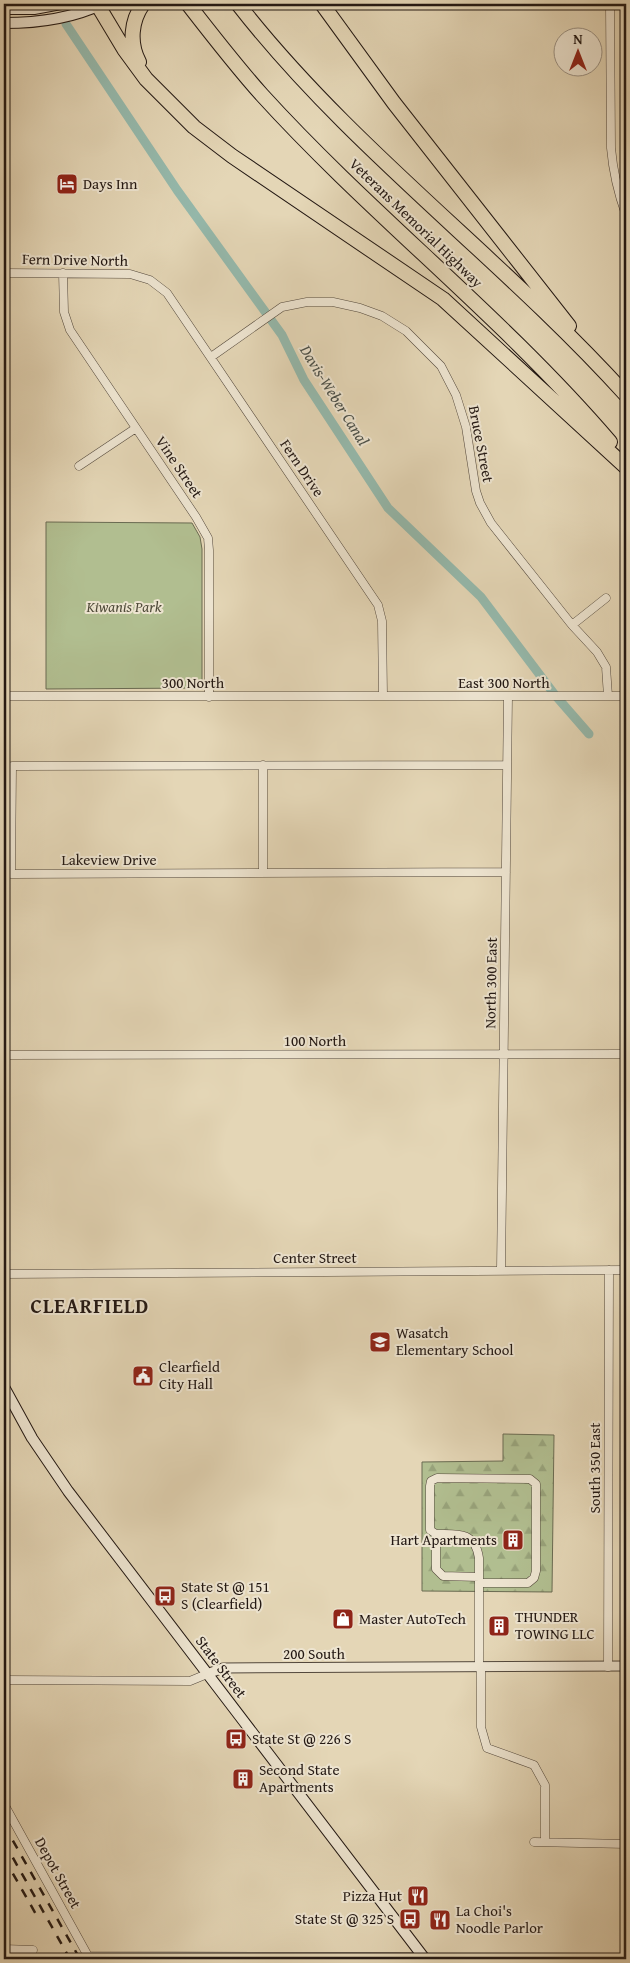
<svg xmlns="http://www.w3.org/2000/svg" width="630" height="1963" font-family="'Gentium Book Plus',serif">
<defs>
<pattern id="forest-firs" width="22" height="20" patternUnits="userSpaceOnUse" patternTransform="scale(1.25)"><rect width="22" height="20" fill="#b1be90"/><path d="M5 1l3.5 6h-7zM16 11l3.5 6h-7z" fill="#98a37b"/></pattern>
</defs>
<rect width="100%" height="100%" fill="#e4d6b6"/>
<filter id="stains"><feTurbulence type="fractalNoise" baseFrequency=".004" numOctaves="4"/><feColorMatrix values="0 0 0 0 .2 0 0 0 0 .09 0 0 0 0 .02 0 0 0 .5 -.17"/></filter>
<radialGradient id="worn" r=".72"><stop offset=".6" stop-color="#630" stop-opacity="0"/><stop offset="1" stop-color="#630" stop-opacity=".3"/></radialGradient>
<path fill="url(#forest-firs)" stroke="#6a6b52" d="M503 1434 554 1435 552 1592 422 1591V1462L503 1461Z"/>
<path fill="#b1be90" stroke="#6a6b52" d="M46 522 192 523 200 537 202 549V684L200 688 46 689Z"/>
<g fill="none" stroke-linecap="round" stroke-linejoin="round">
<path stroke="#95b9ac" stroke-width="9" d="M66 24 177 190 282 335 304 380 388 508 481 597 555 695 589 734"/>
<g stroke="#53483c" stroke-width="9">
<path id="minor" d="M610 4 611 148C613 171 618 193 626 215
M4 273 130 274 150 280 167 293 378 605 382 621 383 696
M63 273 64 312 70 330 196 517 208 538 209 550V697
M211 357 282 307 307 302H333L360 308 382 316 406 331 441 366 456 395 466 427 476 491 480 503 491 523 572 625 597 652 606 667 608 696
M79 466 136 428
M572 625 606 598
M4 696H626
M263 765V873
M506 872 11 874 12 766 507 765
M4 1055 626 1054
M501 1271 508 696
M4 1274 626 1270
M436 1534 430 1530V1486L431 1481 437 1478 530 1479 536 1484V1571L534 1578 528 1583H479
M479 1577 443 1576 436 1569V1534C457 1534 475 1531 479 1558V1668
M608 1667 609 1270
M481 1668V1727L487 1748 534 1765 545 1785V1842
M4 1680 190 1681 207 1674
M4 1804 88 1956 423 1957
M534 1842 626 1844
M4 1949 33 1950"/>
</g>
<g stroke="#53483c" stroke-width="11">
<path id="tertiary" d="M207 1674 223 1668 626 1666"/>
</g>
<g stroke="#231813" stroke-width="12">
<path id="secondary" d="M4 9H34L61 4
M4 23C38 23 71 19 102 4
M4 1387 32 1438 68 1491 425 1959"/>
</g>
<g stroke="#231813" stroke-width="16">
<path id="motorway" d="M97 4 124 49 146 79 194 127 232 156 443 299 626 467
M188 4C212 35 236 66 262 95 372 216 503 317 610 442
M238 4C351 149 503 259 626 395
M322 4 394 103 569 326
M139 62C129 43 131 21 143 4"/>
</g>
<use href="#minor" stroke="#ede4d0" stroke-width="8"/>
<use href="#tertiary" stroke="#ede4d0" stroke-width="9"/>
<use href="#secondary" stroke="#ede4d0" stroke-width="10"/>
<use href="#motorway" stroke="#e4d6b6" stroke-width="14"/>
<path stroke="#231813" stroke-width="2.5" stroke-dasharray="9 9" stroke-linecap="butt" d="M4 1825 80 1959
M4 1842 70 1959
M4 1858 37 1916"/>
</g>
<defs>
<g id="hotel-square" transform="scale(1.125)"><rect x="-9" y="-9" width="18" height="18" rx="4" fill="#8f2418" stroke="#ede4d0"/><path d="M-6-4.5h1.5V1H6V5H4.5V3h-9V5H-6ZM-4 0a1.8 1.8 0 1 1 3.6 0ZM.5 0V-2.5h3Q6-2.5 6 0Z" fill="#fff"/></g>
<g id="school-square" transform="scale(1.125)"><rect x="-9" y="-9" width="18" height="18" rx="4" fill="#8f2418" stroke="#ede4d0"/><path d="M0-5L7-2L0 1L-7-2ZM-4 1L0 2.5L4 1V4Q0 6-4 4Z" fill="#fff"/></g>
<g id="civic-square" transform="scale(1.125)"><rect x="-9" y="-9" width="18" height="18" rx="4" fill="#8f2418" stroke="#ede4d0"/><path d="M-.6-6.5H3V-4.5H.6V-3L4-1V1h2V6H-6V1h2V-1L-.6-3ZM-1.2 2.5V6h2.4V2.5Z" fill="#fff"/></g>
<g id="building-square" transform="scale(1.125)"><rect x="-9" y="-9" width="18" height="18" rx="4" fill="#8f2418" stroke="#ede4d0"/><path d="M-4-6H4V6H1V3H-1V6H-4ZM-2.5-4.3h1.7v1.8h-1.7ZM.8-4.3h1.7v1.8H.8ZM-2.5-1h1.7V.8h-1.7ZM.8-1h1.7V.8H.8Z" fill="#fff"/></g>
<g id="bus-square" transform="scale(1.125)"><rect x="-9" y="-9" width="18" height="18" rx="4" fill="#8f2418" stroke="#ede4d0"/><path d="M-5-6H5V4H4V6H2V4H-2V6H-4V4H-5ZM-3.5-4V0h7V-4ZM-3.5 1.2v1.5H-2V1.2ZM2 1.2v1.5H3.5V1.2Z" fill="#fff"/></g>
<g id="shop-square" transform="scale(1.125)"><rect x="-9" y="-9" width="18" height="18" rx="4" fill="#8f2418" stroke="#ede4d0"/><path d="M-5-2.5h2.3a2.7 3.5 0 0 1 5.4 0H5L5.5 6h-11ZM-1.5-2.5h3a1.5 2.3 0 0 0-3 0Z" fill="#fff"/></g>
<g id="restaurant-square" transform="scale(1.125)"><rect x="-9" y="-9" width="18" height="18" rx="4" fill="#8f2418" stroke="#ede4d0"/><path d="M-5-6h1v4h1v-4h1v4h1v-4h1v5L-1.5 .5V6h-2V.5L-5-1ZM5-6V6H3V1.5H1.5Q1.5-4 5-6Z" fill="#fff"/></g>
</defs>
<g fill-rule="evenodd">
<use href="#hotel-square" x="67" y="184"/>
<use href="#school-square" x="380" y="1342"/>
<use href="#civic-square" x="143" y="1376"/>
<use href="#building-square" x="513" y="1540"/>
<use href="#bus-square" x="165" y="1596"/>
<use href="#shop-square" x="343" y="1619"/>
<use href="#building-square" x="499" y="1626"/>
<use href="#bus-square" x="236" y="1739"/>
<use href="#building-square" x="243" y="1779"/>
<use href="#restaurant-square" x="418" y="1896"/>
<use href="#bus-square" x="410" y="1919"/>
<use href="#restaurant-square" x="440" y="1920"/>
</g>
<g text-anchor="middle" stroke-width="4" stroke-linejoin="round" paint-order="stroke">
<g font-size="15" fill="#231813" stroke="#ede4d0" text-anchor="start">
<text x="83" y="189">Days Inn</text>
<text x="396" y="1338">Wasatch<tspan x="396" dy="17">Elementary School</tspan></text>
<text x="159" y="1372">Clearfield<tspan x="159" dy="17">City Hall</tspan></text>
<text x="497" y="1545" text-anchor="end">Hart Apartments</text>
<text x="181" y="1592">State St @ 151<tspan x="181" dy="17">S (Clearfield)</tspan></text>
<text x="515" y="1622">THUNDER<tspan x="515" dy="17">TOWING LLC</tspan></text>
<text x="359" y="1624">Master AutoTech</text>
<text x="252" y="1744">State St @ 226 S</text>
<text x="259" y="1775">Second State<tspan x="259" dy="17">Apartments</tspan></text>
<text x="402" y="1901" text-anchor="end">Pizza Hut</text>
<text x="456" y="1916">La Choi's<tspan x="456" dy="17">Noodle Parlor</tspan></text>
<text x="394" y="1924" text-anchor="end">State St @ 325 S</text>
</g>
<g font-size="15" fill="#231813" stroke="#ede4d0">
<text transform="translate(416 223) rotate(44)" y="5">Veterans Memorial Highway</text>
<text transform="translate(75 260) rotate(1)" y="5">Fern Drive North</text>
<text transform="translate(481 444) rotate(79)" y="5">Bruce Street</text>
<text transform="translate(179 467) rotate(56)" y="5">Vine Street</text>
<text transform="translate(302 468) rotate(56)" y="5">Fern Drive</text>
<text x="193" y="688">300 North</text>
<text x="504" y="688">East 300 North</text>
<text x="109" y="865">Lakeview Drive</text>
<text transform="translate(491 983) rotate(-89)" y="5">North 300 East</text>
<text x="315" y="1046">100 North</text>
<text x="315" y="1263">Center Street</text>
<text transform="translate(595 1468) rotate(-90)" y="5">South 350 East</text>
<text x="314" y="1659">200 South</text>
<text transform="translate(221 1667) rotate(53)" y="5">State Street</text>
<text transform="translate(58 1873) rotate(61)" y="5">Depot Street</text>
</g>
<g font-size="15" font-style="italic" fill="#4e4a38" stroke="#ede4d0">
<text x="124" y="612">Kiwanis Park</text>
</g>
<g font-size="16" font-style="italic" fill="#4b5049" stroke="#ede4d0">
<text transform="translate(335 395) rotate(58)" y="6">Davis-Weber Canal</text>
</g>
<g font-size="20" font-weight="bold" letter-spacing="1" fill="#231813" stroke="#ede4d0">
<text x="90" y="1313">CLEARFIELD</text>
</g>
</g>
<rect width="630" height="1963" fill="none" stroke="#e4d6b6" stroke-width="20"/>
<rect x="5" y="5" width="620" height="1953" fill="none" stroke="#231813" stroke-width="2.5"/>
<rect x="10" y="10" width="610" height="1943" fill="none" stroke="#231813"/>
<g transform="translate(578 52)"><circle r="24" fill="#ede4d0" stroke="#9c9284"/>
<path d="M0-4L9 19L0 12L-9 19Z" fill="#8f2418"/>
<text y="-8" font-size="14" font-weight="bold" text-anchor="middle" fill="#231813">N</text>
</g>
<rect width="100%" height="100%" filter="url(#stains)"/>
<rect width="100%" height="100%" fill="url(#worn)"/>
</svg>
